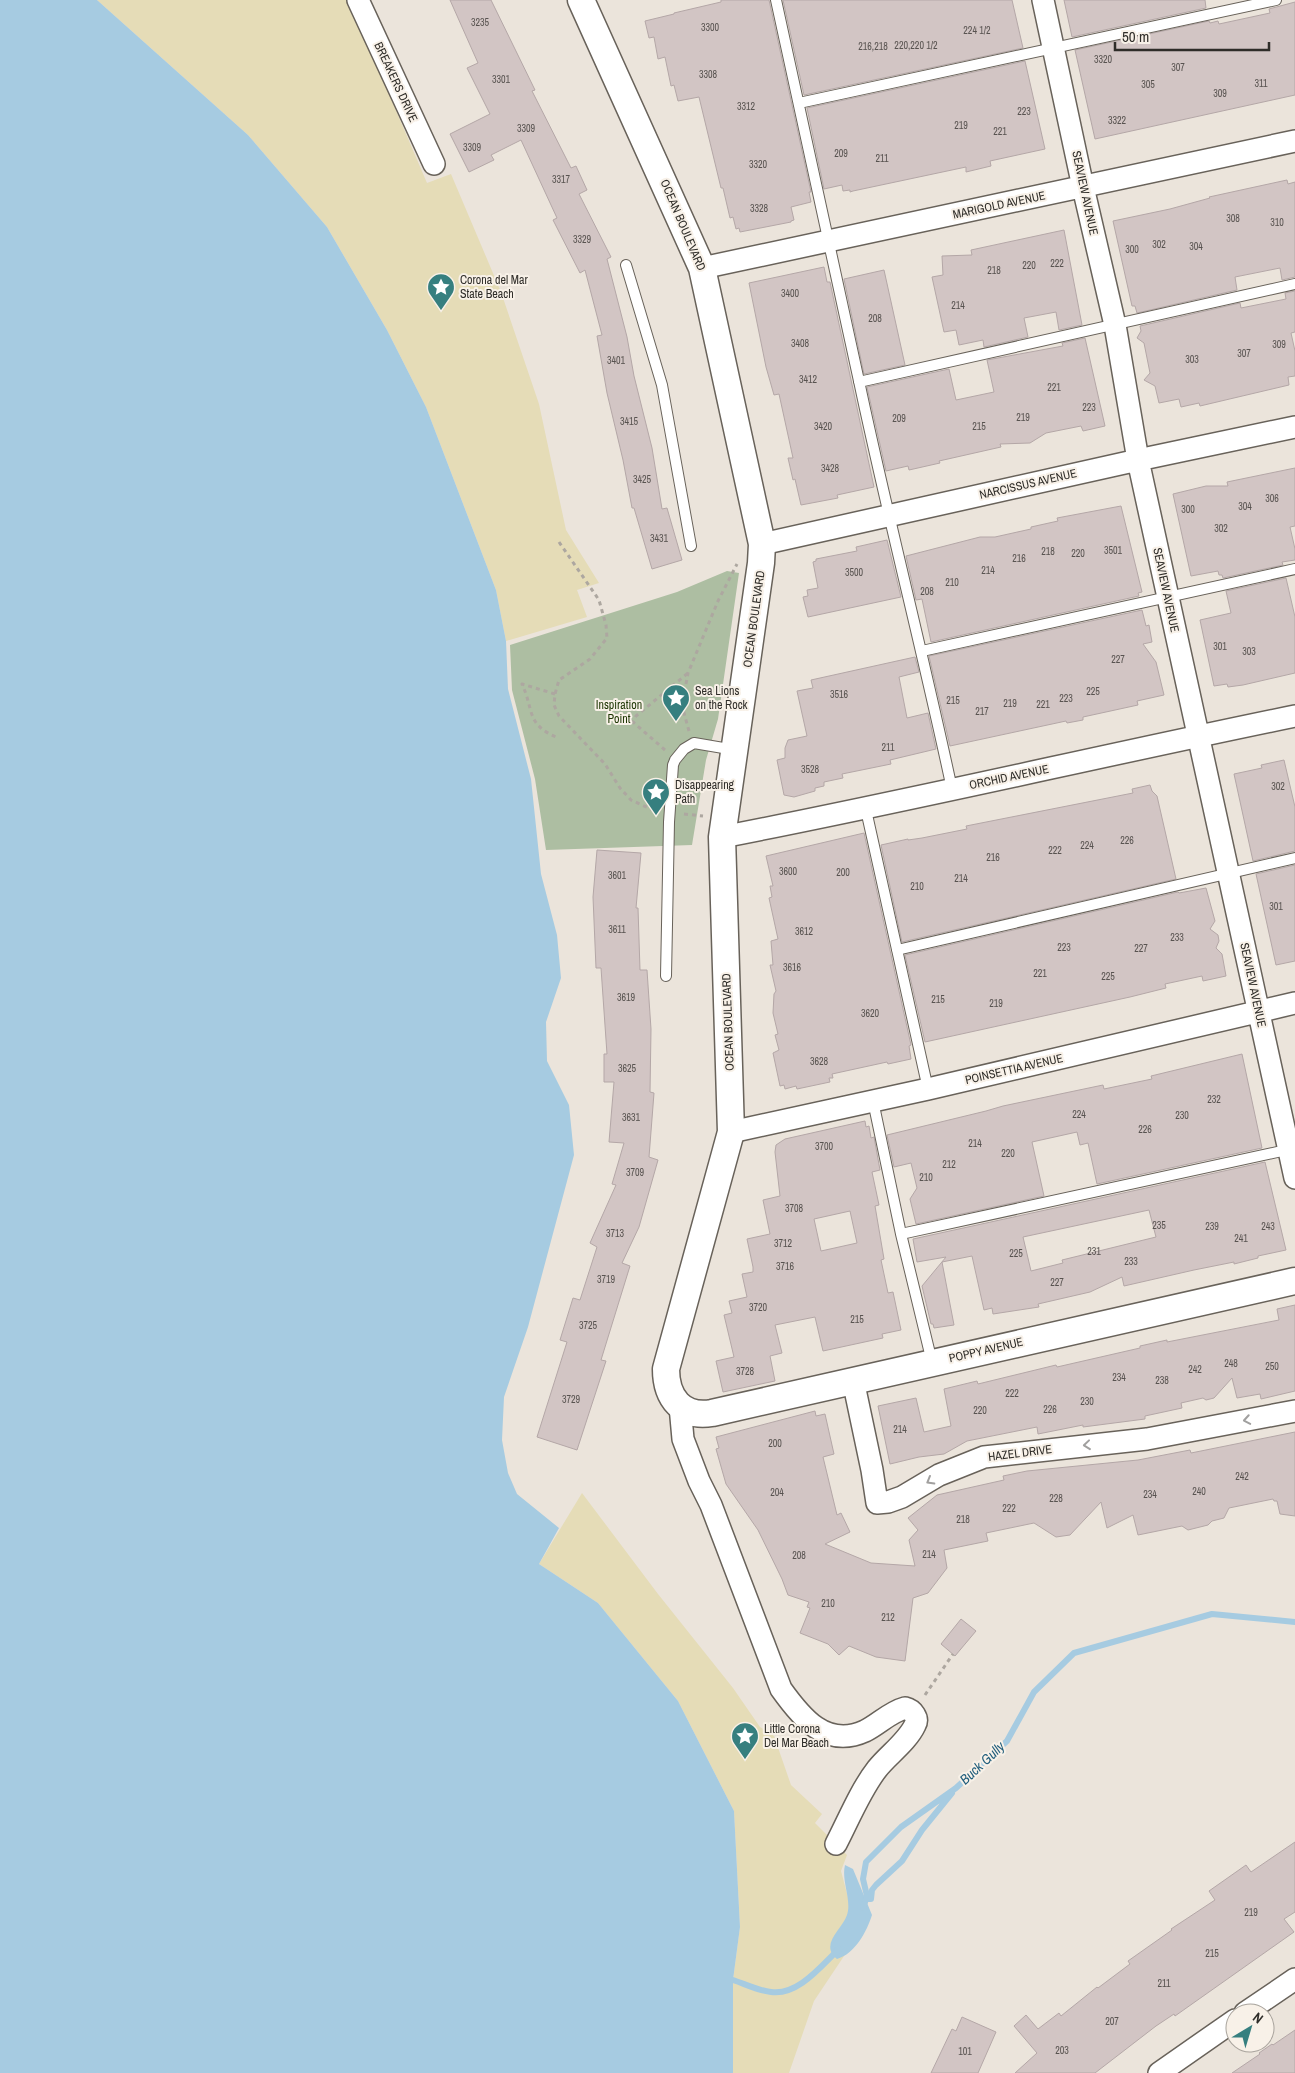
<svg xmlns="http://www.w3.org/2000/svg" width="1295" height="2073" font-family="'Archivo Narrow',sans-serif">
<rect width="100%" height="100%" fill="#ebe4db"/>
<path fill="#adbea2" d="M727 571 739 573 718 719 706 760 692 845 546 850 535 779 512 690 510 645 677 592Z"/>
<path fill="#e5dcb7" d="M97 0H347L377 66 427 183 451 174 501 292 539 404 566 530 599 583 577 590 587 617 506 641 496 590 426 407 387 330 327 227 248 135Z
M582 1493 658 1594 733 1688 760 1727 774 1736 791 1785 822 1814 815 1823 847 1855 841 1871 858 1935 814 2001 789 2073H733V1980L740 1927 734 1811 678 1701 598 1603 539 1564Z"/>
<path fill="#a6cbe1" d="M0 0H97L248 135 327 227 387 330 426 407 496 590 506 641 508 689 531 779 541 874 557 935 561 978 546 1022 547 1061 569 1105 574 1155 528 1327 504 1397 502 1440 508 1473 517 1494 559 1528 539 1564 598 1603 678 1701 734 1811 740 1927 733 1980V2073H0Z
M845 1865 853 1869 872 1915C867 1931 855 1954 837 1959 819 1944 842 1930 847 1915 852 1900 841 1881 845 1865Z"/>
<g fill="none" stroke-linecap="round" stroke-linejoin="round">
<path stroke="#a6cbe1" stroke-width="6" d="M867 1899H871L872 1890 876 1885 902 1861 922 1830 952 1793
M863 1908 867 1896 863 1879 866 1862 901 1827 956 1788 1007 1741 1034 1692 1074 1653 1212 1614 1295 1622
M733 1980C745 1984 759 1991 771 1992 798 1996 821 1966 839 1949"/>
</g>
<path fill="#d2c5c4" stroke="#b4a7a7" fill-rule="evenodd" d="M450 0H491L535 90 532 91 571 168 576 166 587 190 579 194 611 257 607 259 627 337 634 376 652 448 662 509 667 508 682 560 652 569 634 508H632L623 460 607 393 597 336 602 335 585 270 580 273 553 220 557 218 521 140 491 155 494 160 469 172 450 134 490 114 467 68 478 63Z
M721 0H769L811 192H809L811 202 791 207 794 220 791 221V222L740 232 739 228 736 229 733 217 730 218 723 188H721L699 97 678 101 674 85 671 86 665 57 658 59 654 37 649 38 645 21 674 14V13L721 2Z
M783 0H1012L1023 48 804 95Z
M1064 0H1205L1206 8 1072 37Z
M1295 2V95L1095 139 1075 50 1209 21 1210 23 1218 21 1219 24 1270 13 1269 9Z
M1025 61 1045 149 990 161 991 166 966 172V167L853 191 850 192V190L843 191 842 185 824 189 807 108Z
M1287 180 1288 184 1295 182V277L1282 280 1280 268 1235 277 1237 290 1137 313 1135 306H1132L1113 221 1170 209 1210 198 1209 197Z
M1064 230 1082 325 1059 330 1056 312 1024 318 1028 337 984 347 983 340 959 345 956 330 944 332 932 277 943 275 942 256 972 255 971 250Z
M824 267 827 282H830L874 487 837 495 838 498 801 505 795 479 793 480 788 458H793L779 394 774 395 766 367 749 283Z
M884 270 905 365 864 374 844 279Z
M1295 291V332L1291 333 1295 351V376L1288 377 1289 385 1200 406 1199 403 1181 407 1179 399 1159 403 1155 386 1144 380 1150 373 1144 343 1137 338 1141 331 1140 326 1240 303 1241 308 1286 299 1285 293Z
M1085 338 1105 426 1083 431 1081 426 1046 433 1030 443 1000 444 1001 447 939 461 940 463 909 470 908 466 886 471 867 387 949 369 956 400 994 392 987 360 1063 346 1062 343Z
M1295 468V526L1290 527 1295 549V560L1282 562 1283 565 1223 578 1222 575H1219L1218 571 1191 576 1173 494 1206 486H1228L1227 482Z
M1121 506 1142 592 1138 593 1139 596 931 642 922 599 916 600 906 556 980 537H995L1031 529V527L1058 521 1057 518Z
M887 540 901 597 808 617 803 597 808 596 807 590 818 588 813 562 816 561V559L857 551 856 547Z
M1286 578 1295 617V673L1243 685 1228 687 1227 684 1214 686 1200 620 1231 613 1226 591Z
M1142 610 1146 626 1149 625 1152 642 1143 644 1156 662 1164 695 1137 701 1138 705 1083 717V720L1067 723 1066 721 950 746 929 656Z
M915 657 919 672 899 677 907 718 928 713 936 749 890 760 891 764 842 774 843 778 824 782V786L815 788V791L794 797 784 795 777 760 785 758V748L788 740 807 736 797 691 813 688 811 680Z
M1284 760 1295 807V851L1253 861 1234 774 1262 768 1261 765Z
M1150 785 1152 791 1157 796 1176 879 902 942 881 845 908 839V840L922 838 967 829 966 826 1133 793 1132 789Z
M864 833 911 1045 909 1046 911 1059 888 1064 887 1062 832 1074 833 1078H829L830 1082 797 1089 796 1086 785 1089 784 1085 780 1086 773 1053 779 1050 775 1035 778 1034 773 1013 774 994 776 991 770 965H773L771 941 778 939 769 898 772 897 770 886H773L766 856Z
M597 850 641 853 636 908H638L640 970H647L651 1029 650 1092 654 1093 649 1157 658 1160 639 1227 622 1263 630 1266 601 1360 606 1361 577 1450 537 1437 567 1342 560 1340 573 1298 580 1300 597 1247 590 1243 616 1185 612 1184 624 1143 609 1142 614 1082H604V1054H607L601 968H596L593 897Z
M1295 865V961L1276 965 1256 874Z
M1206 888 1215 921 1210 929 1218 935 1219 941 1216 948 1222 954 1226 976 1203 981 1202 976 1165 984 1166 988 1130 997 925 1042 905 955 1178 892 1179 893Z
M1242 1054 1262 1148 1097 1184 1088 1143 1080 1145 1077 1132 1032 1142 1044 1196 916 1224 910 1199 917 1188 911 1163 894 1167 887 1135 986 1111 1003 1106 1103 1085 1104 1089 1152 1079 1151 1076Z
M865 1121 866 1127 869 1126 871 1138 874 1137 880 1170 872 1172 879 1205 875 1206 884 1259 881 1260 888 1293 893 1292 901 1330 882 1334 883 1338 823 1351 815 1317 775 1325 782 1353 770 1356 775 1381 723 1392 716 1361 734 1357 724 1315 732 1313 729 1301 747 1297 742 1274 753 1272V1267L747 1239 770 1234 763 1200 780 1196 775 1152 776 1145 785 1139ZM850 1211 857 1243 821 1251 814 1219Z
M1265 1162 1286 1250 1258 1256V1258L1234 1264V1262L1194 1270 1124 1286 1122 1277 1090 1292 1038 1304 1039 1307 993 1314 992 1308 984 1310 972 1256 942 1262 954 1325 934 1328 933 1324H931L922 1286 946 1257 917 1262 913 1239ZM1149 1210 1156 1237 1062 1260 1063 1263 1031 1271 1023 1237Z
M1295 1305V1391L1261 1399 1260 1394 1237 1398 1232 1378 1214 1398 1206 1400 1203 1398 1181 1403 1182 1408 1145 1416V1419L1083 1427V1425L1038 1434 1037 1427 967 1441 944 1454 919 1457 890 1464 878 1406 916 1398 924 1432 951 1426 944 1389 977 1381 978 1384 1056 1365 1057 1367 1140 1348V1346L1167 1340V1342L1279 1320 1277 1309Z
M815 1411 816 1416 825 1414 834 1454 823 1457 837 1515 841 1513 850 1532 825 1544 871 1563 915 1566 909 1540 918 1530 908 1518 937 1495 1004 1480 1003 1476 1027 1471 1138 1460 1190 1450 1191 1453 1295 1432V1516L1280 1514 1277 1501H1274L1273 1499 1229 1508 1224 1518 1212 1521 1208 1525 1188 1530 1182 1526 1138 1535 1133 1515 1107 1528 1101 1502 1070 1535 1056 1537 1034 1523 986 1533 988 1541 944 1550 947 1568 928 1593 913 1598 905 1661 876 1657 849 1646 839 1655 828 1644 800 1633 810 1608 807 1607 809 1602 788 1595 782 1579 758 1530 726 1484 716 1449 719 1448 716 1437Z
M961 1619 976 1631 955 1656 941 1644Z
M1295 1842V1912L1284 1919 1294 1932 1175 2016 1174 2014 1156 2026 1095 2073H1015L1037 2053 1014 2026 1026 2015 1038 2029 1059 2013 1061 2016 1097 1987 1098 1988 1130 1964 1128 1961 1172 1930 1171 1929 1215 1900 1209 1891 1246 1865 1251 1872Z
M962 2017 996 2032 978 2073H931L952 2029 956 2031Z
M1295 2030V2073H1232L1260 2054 1259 2053 1272 2044 1273 2045Z"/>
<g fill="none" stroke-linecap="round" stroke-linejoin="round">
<g stroke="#68625a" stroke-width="12">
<path id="service" d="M776 0C804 127 831 254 859 381 888 518 923 653 952 789
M799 103 1276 0
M626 265 662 385 691 546
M859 382 1295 284
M922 651 1295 569
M866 810 928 1089
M897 950 1295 858
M666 976 669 822 673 765 675 760 684 749 694 743 735 750
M873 1101 901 1234 932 1362
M901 1234 1291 1149"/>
</g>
<g stroke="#68625a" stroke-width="24">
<path id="minor" d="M358 0 434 164
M1043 0 1083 187 1115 325 1138 460 1295 1178
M702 268 1295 141
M762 544 1138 460 1295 427
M722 837C914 800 1104 755 1295 716
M731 1132 928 1089 1295 1003
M853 1380 872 1470 877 1503 888 1502 902 1497 939 1475 984 1457 1147 1439 1295 1411
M680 1406 683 1439 699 1481 711 1505 781 1689C801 1717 826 1749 865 1731 879 1724 890 1712 905 1708 913 1710 919 1718 915 1725 907 1742 888 1755 877 1769 860 1791 849 1819 836 1844
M1245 2013 1295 1979
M1159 2073 1235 2020"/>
</g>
<g stroke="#68625a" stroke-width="29">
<path id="tertiary" d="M581 0 702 268 762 544 761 563 722 837 731 1132 666 1369C666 1398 682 1418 712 1413L1295 1281"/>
</g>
<path stroke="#ada7a0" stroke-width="3" stroke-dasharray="4 4" stroke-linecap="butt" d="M559 542 599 600 606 625 607 638 590 659 559 680 555 694 554 705 559 716 605 764 620 788 631 800 655 811
M555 694 522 684C534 710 526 724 556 737
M689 731 684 713 683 700 688 673 718 601 737 564
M665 750 633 722 636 716 688 673
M684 814 703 816
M925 1695 953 1654"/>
<use href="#service" stroke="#fff" stroke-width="10"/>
<use href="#minor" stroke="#fff" stroke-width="21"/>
<use href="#tertiary" stroke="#fff" stroke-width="26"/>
</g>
<defs><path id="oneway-chevron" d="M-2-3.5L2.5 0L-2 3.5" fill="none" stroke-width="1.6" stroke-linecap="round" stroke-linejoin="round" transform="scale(1.25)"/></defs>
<g stroke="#a1a09f">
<use href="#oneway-chevron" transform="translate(1247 1420) rotate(170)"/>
<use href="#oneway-chevron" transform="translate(1087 1445) rotate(174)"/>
<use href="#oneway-chevron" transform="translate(930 1481) rotate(150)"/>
</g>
<defs>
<g id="sight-pin" transform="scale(1.4375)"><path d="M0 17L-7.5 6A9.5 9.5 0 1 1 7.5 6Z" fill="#367f7f" stroke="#f8f1e8"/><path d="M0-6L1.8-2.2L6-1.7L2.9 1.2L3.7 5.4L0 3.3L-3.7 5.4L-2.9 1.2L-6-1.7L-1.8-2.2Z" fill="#fff"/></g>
</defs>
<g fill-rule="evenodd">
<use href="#sight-pin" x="441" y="287"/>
<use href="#sight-pin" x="676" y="698"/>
<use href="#sight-pin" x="656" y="792"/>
<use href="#sight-pin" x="745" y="1736"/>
</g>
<g text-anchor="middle" stroke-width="4" stroke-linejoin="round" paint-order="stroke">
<g font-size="10" fill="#585350">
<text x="480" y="26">3235</text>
<text x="710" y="31">3300</text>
<text x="977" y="34">224 1/2</text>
<text x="916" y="49">220,220 1/2</text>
<text x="873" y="50">216,218</text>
<text x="1103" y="63">3320</text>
<text x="1178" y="71">307</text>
<text x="708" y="78">3308</text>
<text x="501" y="83">3301</text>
<text x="1261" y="87">311</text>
<text x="1148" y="88">305</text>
<text x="1220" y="97">309</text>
<text x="746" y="110">3312</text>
<text x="1024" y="115">223</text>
<text x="1117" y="124">3322</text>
<text x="961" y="129">219</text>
<text x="526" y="132">3309</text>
<text x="1000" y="135">221</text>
<text x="472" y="151">3309</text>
<text x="841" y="157">209</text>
<text x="882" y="162">211</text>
<text x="758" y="168">3320</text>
<text x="561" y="183">3317</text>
<text x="759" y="212">3328</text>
<text x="1233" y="222">308</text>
<text x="1277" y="226">310</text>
<text x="582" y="243">3329</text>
<text x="1159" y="248">302</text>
<text x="1196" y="250">304</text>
<text x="1132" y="253">300</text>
<text x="1057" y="267">222</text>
<text x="1029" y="269">220</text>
<text x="994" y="274">218</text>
<text x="790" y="297">3400</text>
<text x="958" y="309">214</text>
<text x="875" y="322">208</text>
<text x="800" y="347">3408</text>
<text x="1279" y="348">309</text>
<text x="1244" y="357">307</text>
<text x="1192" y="363">303</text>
<text x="616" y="364">3401</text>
<text x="808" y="383">3412</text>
<text x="1054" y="391">221</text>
<text x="1089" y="411">223</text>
<text x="1023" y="421">219</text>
<text x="899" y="422">209</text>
<text x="629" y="425">3415</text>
<text x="823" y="430">3420</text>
<text x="979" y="430">215</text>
<text x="830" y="472">3428</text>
<text x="642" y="483">3425</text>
<text x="1272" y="502">306</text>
<text x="1245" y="510">304</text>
<text x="1188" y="513">300</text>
<text x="1221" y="532">302</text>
<text x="659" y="542">3431</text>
<text x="1113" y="554">3501</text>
<text x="1048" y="555">218</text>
<text x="1078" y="557">220</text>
<text x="1019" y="562">216</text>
<text x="988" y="574">214</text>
<text x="854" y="576">3500</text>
<text x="952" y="586">210</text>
<text x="927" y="595">208</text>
<text x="1220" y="650">301</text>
<text x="1249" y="655">303</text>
<text x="1118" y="663">227</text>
<text x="1093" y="695">225</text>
<text x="839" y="698">3516</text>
<text x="1066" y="702">223</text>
<text x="953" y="704">215</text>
<text x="1010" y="707">219</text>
<text x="1043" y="708">221</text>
<text x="982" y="715">217</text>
<text x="888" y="751">211</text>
<text x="810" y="773">3528</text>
<text x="1278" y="790">302</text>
<text x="1127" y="844">226</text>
<text x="1087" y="849">224</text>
<text x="1055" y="854">222</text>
<text x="993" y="861">216</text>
<text x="788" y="875">3600</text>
<text x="843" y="876">200</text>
<text x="617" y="879">3601</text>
<text x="961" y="882">214</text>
<text x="917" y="890">210</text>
<text x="1276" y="910">301</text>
<text x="617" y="933">3611</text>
<text x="804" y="935">3612</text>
<text x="1177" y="941">233</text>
<text x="1064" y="951">223</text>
<text x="1141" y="952">227</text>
<text x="792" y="971">3616</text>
<text x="1040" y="977">221</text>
<text x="1108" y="980">225</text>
<text x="626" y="1001">3619</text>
<text x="938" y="1003">215</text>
<text x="996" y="1007">219</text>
<text x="870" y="1017">3620</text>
<text x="819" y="1065">3628</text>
<text x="627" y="1072">3625</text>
<text x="1214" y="1103">232</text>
<text x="1079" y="1118">224</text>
<text x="1182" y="1119">230</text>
<text x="631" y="1121">3631</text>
<text x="1145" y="1133">226</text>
<text x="975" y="1147">214</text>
<text x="824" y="1150">3700</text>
<text x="1008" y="1157">220</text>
<text x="949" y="1168">212</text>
<text x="635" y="1176">3709</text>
<text x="926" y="1181">210</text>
<text x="794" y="1212">3708</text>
<text x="1159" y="1229">235</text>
<text x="1212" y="1230">239</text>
<text x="1268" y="1230">243</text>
<text x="615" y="1237">3713</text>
<text x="1241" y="1242">241</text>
<text x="783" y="1247">3712</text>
<text x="1094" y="1255">231</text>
<text x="1016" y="1257">225</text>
<text x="1131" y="1265">233</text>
<text x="785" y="1270">3716</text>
<text x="606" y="1283">3719</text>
<text x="1057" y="1286">227</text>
<text x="758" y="1311">3720</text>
<text x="857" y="1323">215</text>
<text x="588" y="1329">3725</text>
<text x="1231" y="1367">248</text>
<text x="1272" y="1370">250</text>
<text x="1195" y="1373">242</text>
<text x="745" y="1375">3728</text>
<text x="1119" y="1381">234</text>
<text x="1162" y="1384">238</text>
<text x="1012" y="1397">222</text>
<text x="571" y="1403">3729</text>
<text x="1087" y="1405">230</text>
<text x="1050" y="1413">226</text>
<text x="980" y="1414">220</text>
<text x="900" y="1433">214</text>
<text x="775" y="1447">200</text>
<text x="1242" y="1480">242</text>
<text x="1199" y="1495">240</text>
<text x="777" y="1496">204</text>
<text x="1150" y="1498">234</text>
<text x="1056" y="1502">228</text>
<text x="1009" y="1512">222</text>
<text x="963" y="1523">218</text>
<text x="929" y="1558">214</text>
<text x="799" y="1559">208</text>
<text x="828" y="1607">210</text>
<text x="888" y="1621">212</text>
<text x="1251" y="1916">219</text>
<text x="1212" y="1957">215</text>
<text x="1164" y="1987">211</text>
<text x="1112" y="2025">207</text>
<text x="1062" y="2054">203</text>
<text x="965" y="2055">101</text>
</g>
<g font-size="12" fill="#2f2d29" stroke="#f8f1e8">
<text transform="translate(396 82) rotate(65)" y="4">BREAKERS DRIVE</text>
<text transform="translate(1085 193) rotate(78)" y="4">SEAVIEW AVENUE</text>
<text transform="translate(999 205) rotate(-12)" y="4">MARIGOLD AVENUE</text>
<text transform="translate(683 225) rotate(67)" y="4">OCEAN BOULEVARD</text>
<text transform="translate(1028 484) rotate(-13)" y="4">NARCISSUS AVENUE</text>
<text transform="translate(1166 590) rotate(78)" y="4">SEAVIEW AVENUE</text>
<text transform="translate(754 619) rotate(-82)" y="4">OCEAN BOULEVARD</text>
<text transform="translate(1009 777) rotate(-12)" y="4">ORCHID AVENUE</text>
<text transform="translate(1253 985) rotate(78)" y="4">SEAVIEW AVENUE</text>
<text transform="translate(728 1022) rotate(-92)" y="4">OCEAN BOULEVARD</text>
<text transform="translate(1014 1069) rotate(-13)" y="4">POINSETTIA AVENUE</text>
<text transform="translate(986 1350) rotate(-13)" y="4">POPPY AVENUE</text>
<text transform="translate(1020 1453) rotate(-7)" y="4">HAZEL DRIVE</text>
</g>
<g font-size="12" fill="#2f2d29" stroke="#f8f1e8" text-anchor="start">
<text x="460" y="284">Corona del Mar<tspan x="460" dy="14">State Beach</tspan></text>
<text x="695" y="695">Sea Lions<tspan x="695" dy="14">on the Rock</tspan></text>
<text x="675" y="789">Disappearing<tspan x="675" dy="14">Path</tspan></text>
<text x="764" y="1733">Little Corona<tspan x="764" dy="14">Del Mar Beach</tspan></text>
</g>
<g font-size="12" fill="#1b3401" stroke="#f8f1e8">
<text x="619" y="709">Inspiration<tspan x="619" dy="14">Point</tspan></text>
</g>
<g font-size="14" font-style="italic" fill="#1e5c7b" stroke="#f8f1e8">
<text transform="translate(982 1763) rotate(-43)" y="5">Buck Gully</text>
</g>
</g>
<g transform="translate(1250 2028) rotate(38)"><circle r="24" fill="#f8f1e8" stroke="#a8a39c"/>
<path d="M0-4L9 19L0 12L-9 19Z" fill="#367f7f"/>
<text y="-8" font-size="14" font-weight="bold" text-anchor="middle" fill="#2f2d29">N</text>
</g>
<path d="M1115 42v8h154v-8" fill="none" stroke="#2f2d29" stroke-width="2.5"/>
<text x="1122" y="42" font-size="15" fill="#2f2d29" stroke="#f8f1e8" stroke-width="4" paint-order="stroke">50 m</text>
</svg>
